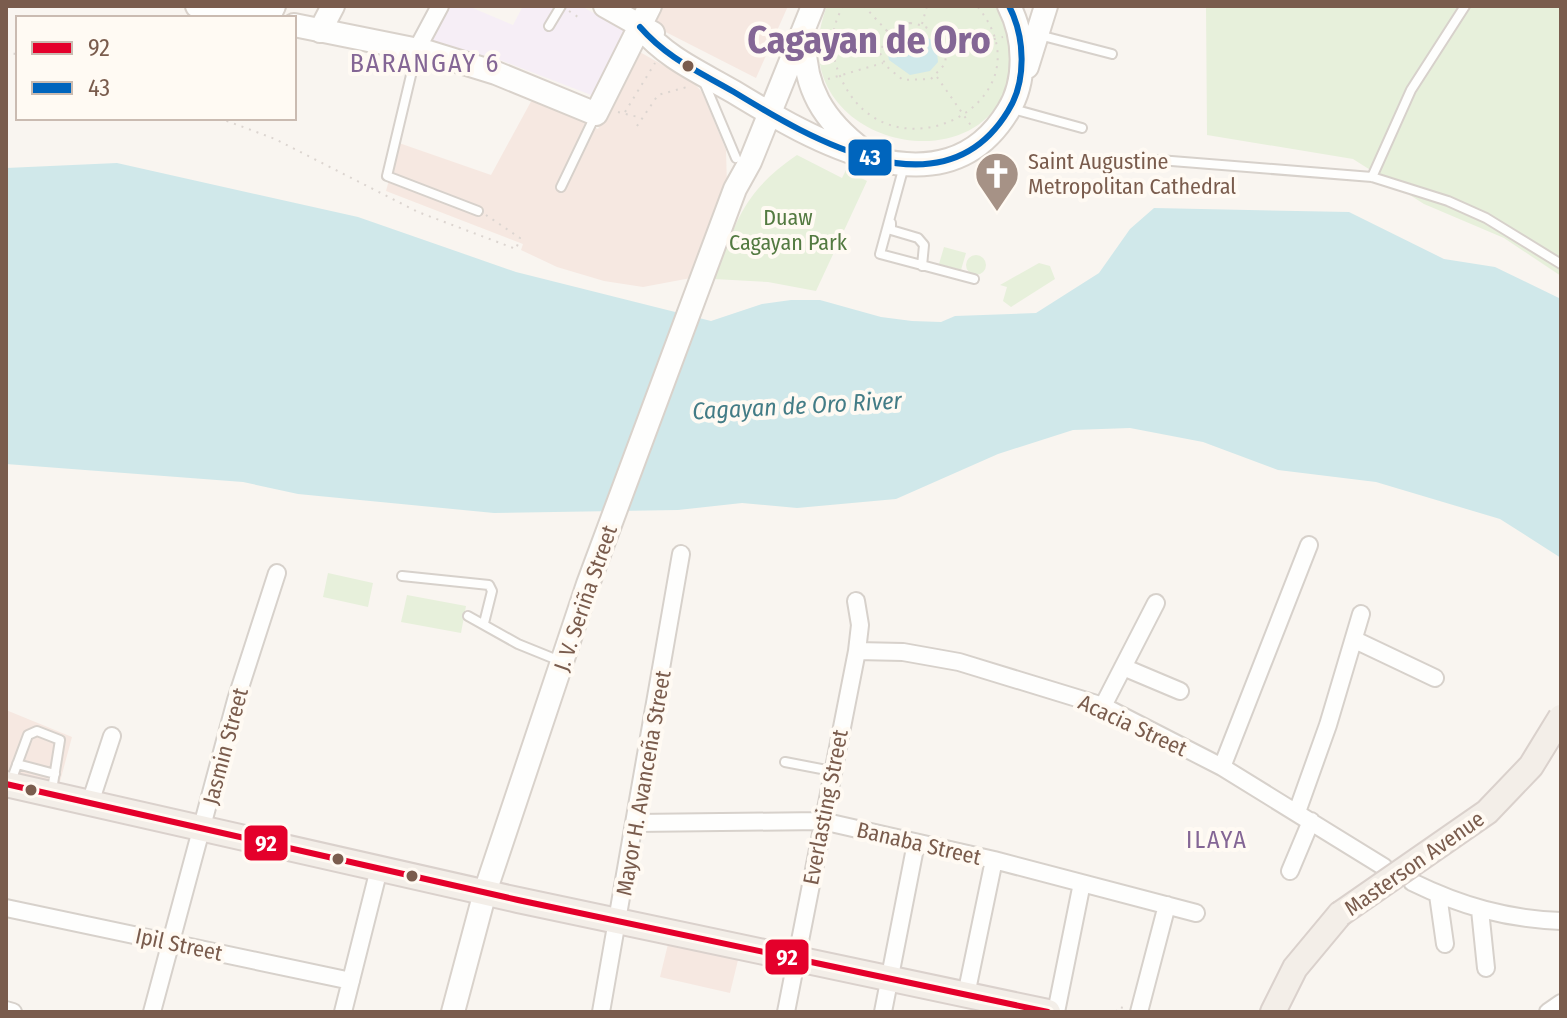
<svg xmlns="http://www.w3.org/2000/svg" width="1567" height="1018" font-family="'Fira Sans Condensed',sans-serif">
<rect width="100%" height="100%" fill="#f9f5f0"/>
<path fill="#f6e8e1" d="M659 6H788L756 78 650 24Z
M638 51 693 82 702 92 726 150 727 187 691 278 643 287 604 281 557 267 521 250 523 244 386 191 399 143 491 175 534 96 598 129Z
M6 710 72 737 58 789 6 774Z
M668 944 738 960 730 993 660 977Z"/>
<path fill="#f6eef6" d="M447 6H468L513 25 523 6H581L630 33 599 98 495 58 429 44Z"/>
<path fill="#e7f0db" d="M827 6H997C1011 21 1011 38 1013 57 1014 71 1008 86 1002 98 954 186 778 131 827 6Z
M1206 6H1561V276L1504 238 1424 204 1353 159 1207 135Z
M797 155 842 178 846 170 867 181 816 291 768 282 714 279C737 220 743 192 797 155Z
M944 247 966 253 961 270 939 264Z
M966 265a10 10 0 1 1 20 0a10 10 0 1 1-20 0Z
M1039 263 1050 266 1055 279 1011 307 1003 301 1007 287 1000 285Z
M328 573 373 583 368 607 323 597Z
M407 595 466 606 461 633 401 622Z"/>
<path fill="#d0e8ea" d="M902 30 921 33 936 43 938 62 930 71 910 75 889 60 886 46Z
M117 163 358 217 516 272 711 321 762 304 791 300H820L881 317 912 321 941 322 955 316 1036 313 1099 273 1130 229 1154 208 1349 212 1444 259 1495 267 1561 299V558L1500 519 1376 482 1278 470 1203 442 1130 428 1073 430 998 454 896 499 797 508 742 503 678 510 494 513 298 494 243 482 6 464V168Z"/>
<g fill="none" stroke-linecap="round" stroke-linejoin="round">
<g stroke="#d7d1cb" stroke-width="12">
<path id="lane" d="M549 26 561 6
M1039 35 1112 54
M417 50 387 176 478 211
M704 82 736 158
M1013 109 1082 128
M1159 160 1372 177 1448 201 1486 218 1561 264
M904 166 880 254 974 279
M1372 177 1411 90 1465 6
M561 187 595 116
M891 223V230L918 238 924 245 922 266
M402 576 489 585 492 591 484 623
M468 616 518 644 560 661
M785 762 832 771
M17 764 55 774
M11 781 28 735 37 731 60 740 52 790"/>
</g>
<g stroke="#d7d1cb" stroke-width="20">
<path id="street" d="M417 49 440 6
M1355 640 1435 678
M857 651 903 652 959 662 1103 706 1222 767 1384 867
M1123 667 1180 691
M1103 706 1156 603
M1222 767 1309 545
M90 803 112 736
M1297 812 1328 725 1361 614
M636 823 822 821 994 860 1196 913
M1290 871 1311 821
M1412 882C1461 906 1507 919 1561 921
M1438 895 1445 944
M6 908 351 981
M1480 910 1486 968
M966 995 994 860
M6 1010 13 1012
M152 1012 236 700 277 573
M343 1012 379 869
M601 1012 681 554
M786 1012 857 651 860 625 856 601
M883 1012 916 843
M1056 1012 1082 883
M1139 1012 1167 905
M1548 1012 1561 1003"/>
</g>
<g stroke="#d9d2cb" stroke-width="26">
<path id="secondary" d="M197 6 256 18
M605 6 653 33
M268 18 274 6
M294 25 428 52 496 73 596 114 650 6
M640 27C668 59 698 71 734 92 811 139 943 218 1008 111 1027 81 1025 37 1009 6
M320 31 333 6
M805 35C802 87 824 121 864 151
M1027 67 1046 6
M453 1012 485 892 588 584 735 189 750 162 813 6"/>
</g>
<g stroke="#dad1cc" stroke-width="28">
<path id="primary" d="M6 784 518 900 1048 1012
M1273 1012 1295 968 1340 914"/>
</g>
<path stroke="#dcd5d0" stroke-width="2" stroke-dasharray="2 6" stroke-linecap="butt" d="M843 6C830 31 829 49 840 76 887 188 1056 101 977 6
M864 6 887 31
M569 11 578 17
M910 23C933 26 949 39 945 64L931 79 903 80 886 66 880 53 888 31Z
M922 24 927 6
M947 50 1003 37
M6 51 18 55
M937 77 972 127
M828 79 883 63
M618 112 638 117
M625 112 655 63
M219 118 275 139 418 212 516 249 520 238 486 215
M637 126 658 95 687 87
M1117 1012 1118 1007 1124 1008"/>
<use href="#lane" stroke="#fefefd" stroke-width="8"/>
<use href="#street" stroke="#fefefd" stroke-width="16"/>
<use href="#secondary" stroke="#fefefd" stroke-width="22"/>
<use href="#primary" stroke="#f3eee8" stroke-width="24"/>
<g stroke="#dad1cc" stroke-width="28" stroke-linecap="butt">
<path id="primary-bridge" d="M1340 914 1487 812 1531 766 1561 717"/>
</g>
<use href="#primary-bridge" stroke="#f3eee8" stroke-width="24"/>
<g stroke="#fffaf3" stroke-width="12">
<path id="bus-1" d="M6 784 518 900 1048 1012"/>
</g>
<g stroke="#fffaf3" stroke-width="12">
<path id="bus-2" d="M640 27C668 59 698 71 734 92 811 139 943 218 1008 111 1027 81 1025 37 1009 6"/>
</g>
<use href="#bus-1" stroke="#e4002b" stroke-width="6"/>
<use href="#bus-2" stroke="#0065bd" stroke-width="6"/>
</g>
<defs>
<g id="church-pin" transform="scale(2.3)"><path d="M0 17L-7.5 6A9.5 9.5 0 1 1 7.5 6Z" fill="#a69286" stroke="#fffaf3"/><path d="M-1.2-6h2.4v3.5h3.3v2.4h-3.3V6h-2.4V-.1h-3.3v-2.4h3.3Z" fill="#fff"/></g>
</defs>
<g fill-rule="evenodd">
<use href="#church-pin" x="997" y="174"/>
</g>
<g fill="#7a5c4d" stroke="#fffaf3" stroke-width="3">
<circle cx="688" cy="66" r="7"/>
<circle cx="31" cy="790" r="7"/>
<circle cx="338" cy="859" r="7"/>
<circle cx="412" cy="876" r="7"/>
</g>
<g text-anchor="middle" stroke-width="8" stroke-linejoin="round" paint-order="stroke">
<g font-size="22" fill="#7a5c4d" stroke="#fffaf3" text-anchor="start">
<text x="1028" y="169">Saint Augustine<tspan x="1028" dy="25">Metropolitan Cathedral</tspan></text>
</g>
<g font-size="22" fill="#537a41" stroke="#fffaf3">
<text x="788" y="225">Duaw<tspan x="788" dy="25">Cagayan Park</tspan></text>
</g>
<g font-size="22" fill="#7a5c4d" stroke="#fffaf3">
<text transform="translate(585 598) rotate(-71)" y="8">J. V. Seriña Street</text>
<text transform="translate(1133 725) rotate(25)" y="8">Acacia Street</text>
<text transform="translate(225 746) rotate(-75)" y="8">Jasmin Street</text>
<text transform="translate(643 783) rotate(-80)" y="8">Mayor H. Avanceña Street</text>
<text transform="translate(825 807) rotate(-79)" y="8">Everlasting Street</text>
<text transform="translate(919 843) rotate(13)" y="8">Banaba Street</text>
<text transform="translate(1414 863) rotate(-35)" y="8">Masterson Avenue</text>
<text transform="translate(179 944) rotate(12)" y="8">Ipil Street</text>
</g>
<g font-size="24" font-style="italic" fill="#437c86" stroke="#fffaf3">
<text transform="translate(797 406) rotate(-3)" y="8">Cagayan de Oro River</text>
</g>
<g font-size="24" letter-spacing="2" fill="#846695" stroke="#fffaf3">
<text x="1217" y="848">ILAYA</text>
</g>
<g font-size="26" letter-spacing="2" fill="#846695" stroke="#fffaf3">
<text x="425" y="72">BARANGAY 6</text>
</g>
<g font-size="38" font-weight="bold" fill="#846695" stroke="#fffaf3">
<text x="869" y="53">Cagayan de Oro</text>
</g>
</g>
<g stroke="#fffaf3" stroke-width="3">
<rect x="847" y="138" width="46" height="39" rx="8" fill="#0065bd"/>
<rect x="243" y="824" width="46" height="38" rx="8" fill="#e4002b"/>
<rect x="764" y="938" width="46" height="38" rx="8" fill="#e4002b"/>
</g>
<g font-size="22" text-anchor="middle" font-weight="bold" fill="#fff">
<text x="870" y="165">43</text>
<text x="266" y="851">92</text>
<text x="787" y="965">92</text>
</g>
<rect width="1567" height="1018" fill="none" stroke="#7a5c4d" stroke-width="16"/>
<rect x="16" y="16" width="280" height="104" fill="#fffaf3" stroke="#cabbb1" stroke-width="2"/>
<rect x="32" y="42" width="40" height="12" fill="#e4002b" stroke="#cabbb1" stroke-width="2"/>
<text x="88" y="56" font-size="24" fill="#7a5c4d">92</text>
<rect x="32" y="82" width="40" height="12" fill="#0065bd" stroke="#cabbb1" stroke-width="2"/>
<text x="88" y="96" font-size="24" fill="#7a5c4d">43</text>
</svg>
